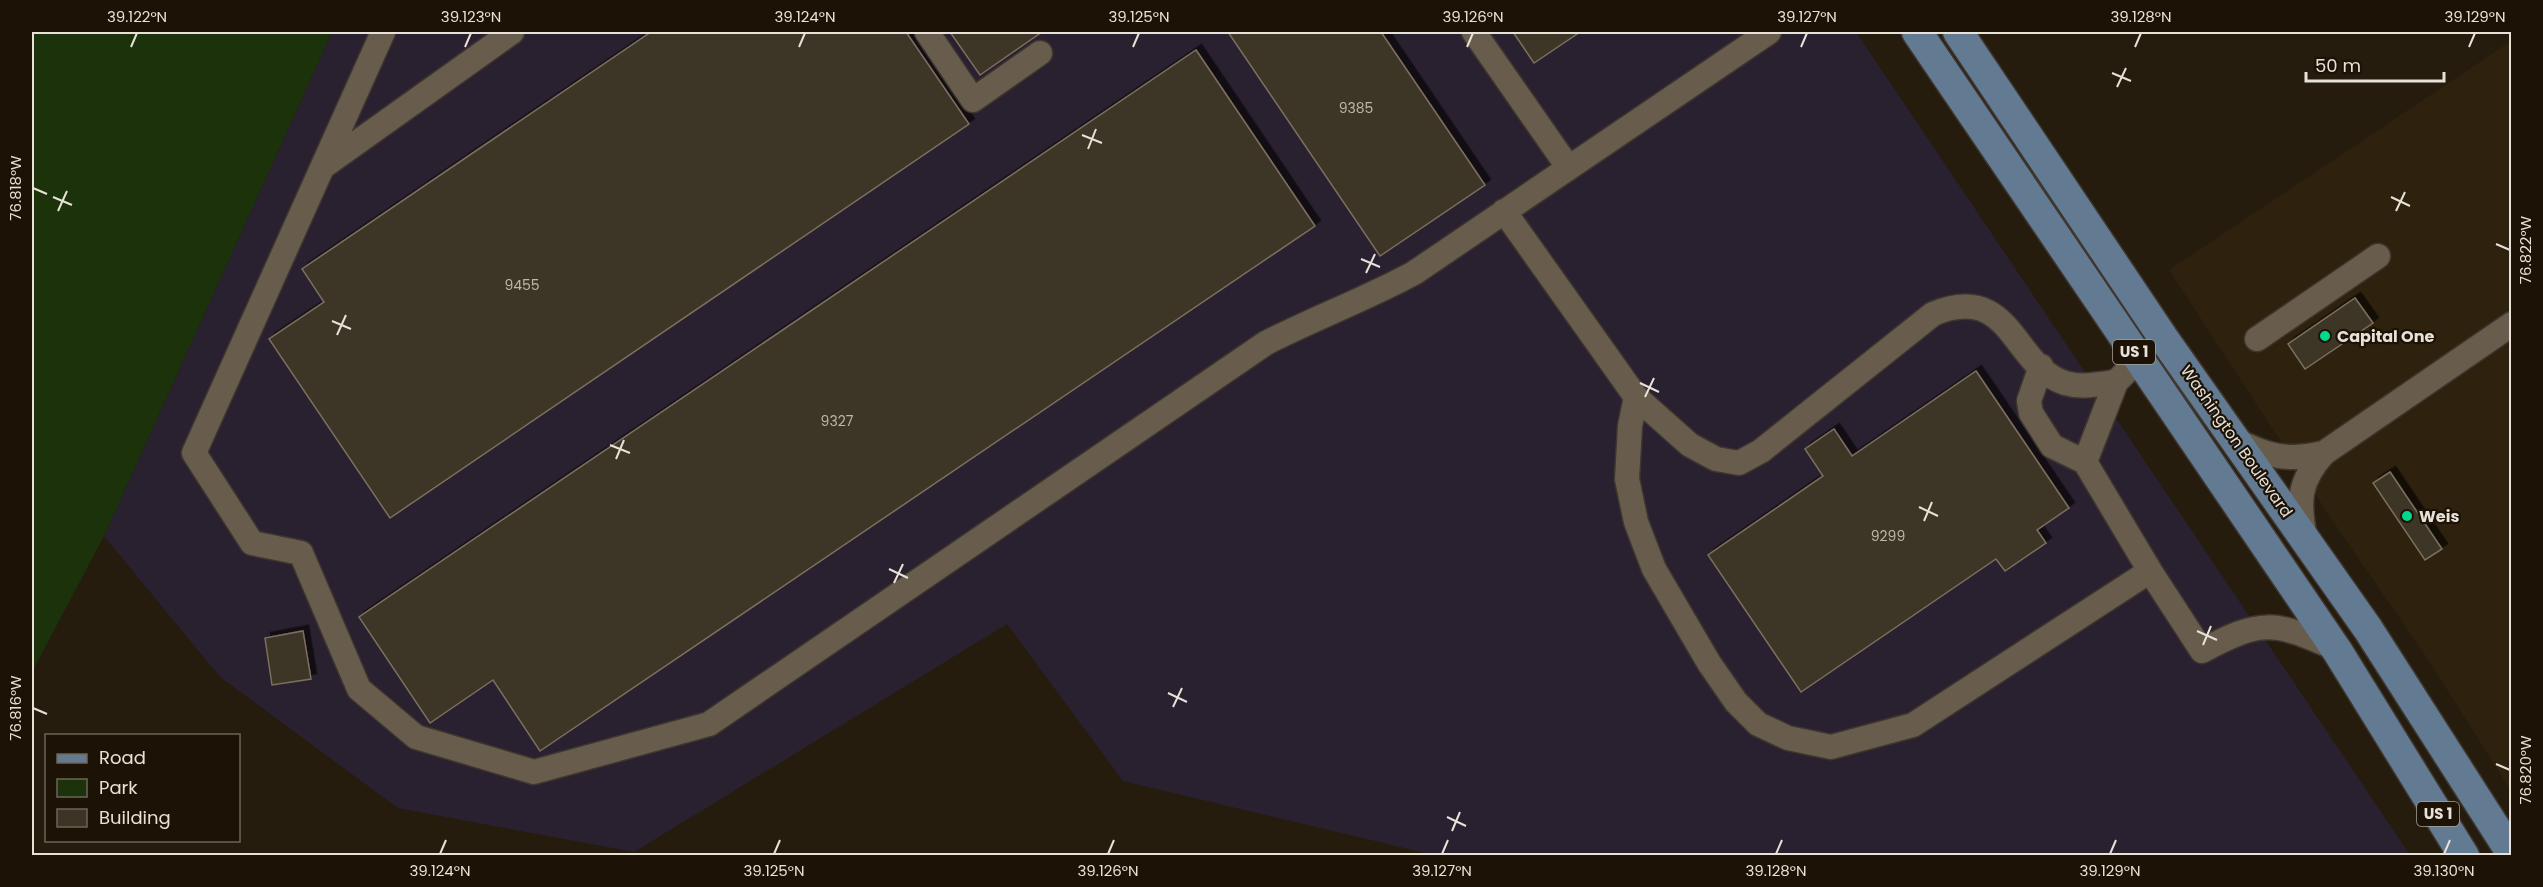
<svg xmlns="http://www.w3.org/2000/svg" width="2543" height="887" font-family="Poppins,sans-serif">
<defs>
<filter id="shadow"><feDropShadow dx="5.5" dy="-5.5" stdDeviation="0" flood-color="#0009"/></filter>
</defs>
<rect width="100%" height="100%" fill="#251c0e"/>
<path fill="#2e210d" d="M2511 41V791L2429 661 2330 517 2169 270Z"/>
<path fill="#2a2130" d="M332 32H1856L2410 855H1434L1123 781 1007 624 634 852 398 808 220 677 104 536Z"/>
<path fill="#1b320b" d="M32 32H332L104 536 32 672Z"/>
<path fill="#3e3425" stroke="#7b6f5f" stroke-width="1.5" filter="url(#shadow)" d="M651 32H906L969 124 390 518 269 339 324 302 302 269Z
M950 32H1042L980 75Z
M1228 32H1381L1485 185 1380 256Z
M1513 32H1580L1534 63Z
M1196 50 1315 226 540 751 493 680 430 723 359 617Z
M2355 298 2373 323 2305 369 2288 344Z
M1976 371 2069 508 2037 530 2046 543 2005 571 1996 559 1801 692 1708 555 1823 476 1805 449 1834 429 1852 456Z
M2390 472 2442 549 2425 560 2373 483Z
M303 631 311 679 272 685 265 638Z"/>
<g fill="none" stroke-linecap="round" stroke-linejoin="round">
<g stroke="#3e362f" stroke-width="27">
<path id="minor" d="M383 32 194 453 252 543 301 553 359 689 416 737 534 772 709 724 1266 343C1315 318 1366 299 1414 273L1769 32
M927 32 973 100 1040 53
M1474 32 1568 167
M324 166 512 32
M1504 211 1636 397 1690 445 1716 459 1739 463 1761 451 1933 314C2012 281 2012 366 2065 383 2082 388 2098 384 2116 382
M2257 339 2378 256
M2041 366 2029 401 2031 413 2052 446 2085 462
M1636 397 1630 426 1627 479 1636 522 1654 569 1709 663 1736 702 1758 724 1788 738 1831 747 1913 725 2150 571 2085 462 2116 382 2139 359
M2236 440C2268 457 2288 461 2324 453
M2305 538C2298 501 2298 482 2324 453L2512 324
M2150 571 2202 651C2261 619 2274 621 2335 648"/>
</g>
<g stroke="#3e362f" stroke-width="33">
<path id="major" d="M1917 32 2338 652 2464 856
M1958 32 2164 339 2368 629 2512 854"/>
</g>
<use href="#minor" stroke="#685d4d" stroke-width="24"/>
<use href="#major" stroke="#627a92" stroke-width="30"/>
</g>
<path fill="none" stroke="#e7e1d7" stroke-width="2" d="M131 47 137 33M465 47 471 33M799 47 805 33M1133 47 1139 33M1467 47 1473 33M1801 47 1807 33M2135 47 2141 33M2469 47 2475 33M2112 73 2131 81M2117 87 2126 68M1082 135 1102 143M1088 149 1096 129M33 188 47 194M53 197 72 205M2391 197 2410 206M58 211 67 191M2396 211 2405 192M2496 244 2510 250M1361 259 1380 267M1366 273 1375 254M332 321 351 329M337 335 346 315M1640 383 1659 392M1645 397 1654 378M610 445 630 453M616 459 624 440M1919 507 1938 516M1924 521 1932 502M889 569 908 578M894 583 903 564M2197 631 2217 640M2203 645 2211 626M1168 693 1187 702M1173 707 1182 688M33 708 47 714M2496 764 2510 770M1447 817 1466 826M1452 831 1460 812M440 854 446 840M774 854 780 840M1108 854 1114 840M1442 854 1448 840M1776 854 1782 840M2110 854 2116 840M2444 854 2450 840"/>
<g fill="#00d98c" stroke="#1c1306" stroke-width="2">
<circle cx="2325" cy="336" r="6"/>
<circle cx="2407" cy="516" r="6"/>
</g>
<g text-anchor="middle" stroke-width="4.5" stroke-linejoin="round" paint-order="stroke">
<g font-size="14" fill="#bdb6aa">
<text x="1356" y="113">9385</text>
<text x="522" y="290">9455</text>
<text x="837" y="426">9327</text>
<text x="1888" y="541">9299</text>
</g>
<g fill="#1c1306" stroke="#aaa398" stroke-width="1.5">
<rect x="2113" y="340" width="42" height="24" rx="4.5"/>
<rect x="2417" y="802" width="42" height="24" rx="4.5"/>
</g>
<g font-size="15" font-weight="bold" fill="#e7e1d7">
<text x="2134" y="357">US 1</text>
<text x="2438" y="819">US 1</text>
</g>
<g font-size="16" font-weight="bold" fill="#e7e1d7" stroke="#1c1306" text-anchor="start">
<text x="2337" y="342">Capital One</text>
<text x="2419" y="522">Weis</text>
</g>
<g font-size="16" fill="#e7e1d7" stroke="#1c1306">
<text transform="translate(2237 441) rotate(55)" y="6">Washington Boulevard</text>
</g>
</g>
<rect width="2543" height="887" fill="none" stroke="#1c1306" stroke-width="66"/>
<rect x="45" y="734" width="195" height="108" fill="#1c1306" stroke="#6d655a" stroke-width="1.5"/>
<rect x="57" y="754" width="30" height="9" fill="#627a92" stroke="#6d655a" stroke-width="1.5"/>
<text x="99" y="764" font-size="18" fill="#e7e1d7">Road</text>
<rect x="57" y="779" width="30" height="18" fill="#1b320b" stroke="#6d655a" stroke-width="1.5"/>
<text x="99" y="794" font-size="18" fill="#e7e1d7">Park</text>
<rect x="57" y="809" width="30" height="18" fill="#3e3425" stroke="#6d655a" stroke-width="1.5"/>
<text x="99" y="824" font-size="18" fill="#e7e1d7">Building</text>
<path d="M2306 72v9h138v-9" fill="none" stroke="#e7e1d7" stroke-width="3"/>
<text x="2315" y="72" font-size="18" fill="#e7e1d7" stroke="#1c1306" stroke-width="4.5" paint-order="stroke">50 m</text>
<rect x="33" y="33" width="2477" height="821" fill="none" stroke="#e7e1d7" stroke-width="2"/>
<g font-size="15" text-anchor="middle" fill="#e7e1d7">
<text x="137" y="22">39.122°N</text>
<text x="471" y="22">39.123°N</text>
<text x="805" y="22">39.124°N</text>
<text x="1139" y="22">39.125°N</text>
<text x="1473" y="22">39.126°N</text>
<text x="1807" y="22">39.127°N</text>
<text x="2141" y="22">39.128°N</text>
<text x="2475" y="22">39.129°N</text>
<text transform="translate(16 188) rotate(-90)" y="5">76.818°W</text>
<text transform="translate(2526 250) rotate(-90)" y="5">76.822°W</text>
<text transform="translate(16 708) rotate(-90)" y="5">76.816°W</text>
<text transform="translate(2526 770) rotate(-90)" y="5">76.820°W</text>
<text x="440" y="876">39.124°N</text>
<text x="774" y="876">39.125°N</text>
<text x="1108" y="876">39.126°N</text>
<text x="1442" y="876">39.127°N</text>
<text x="1776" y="876">39.128°N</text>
<text x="2110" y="876">39.129°N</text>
<text x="2444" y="876">39.130°N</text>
</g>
</svg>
